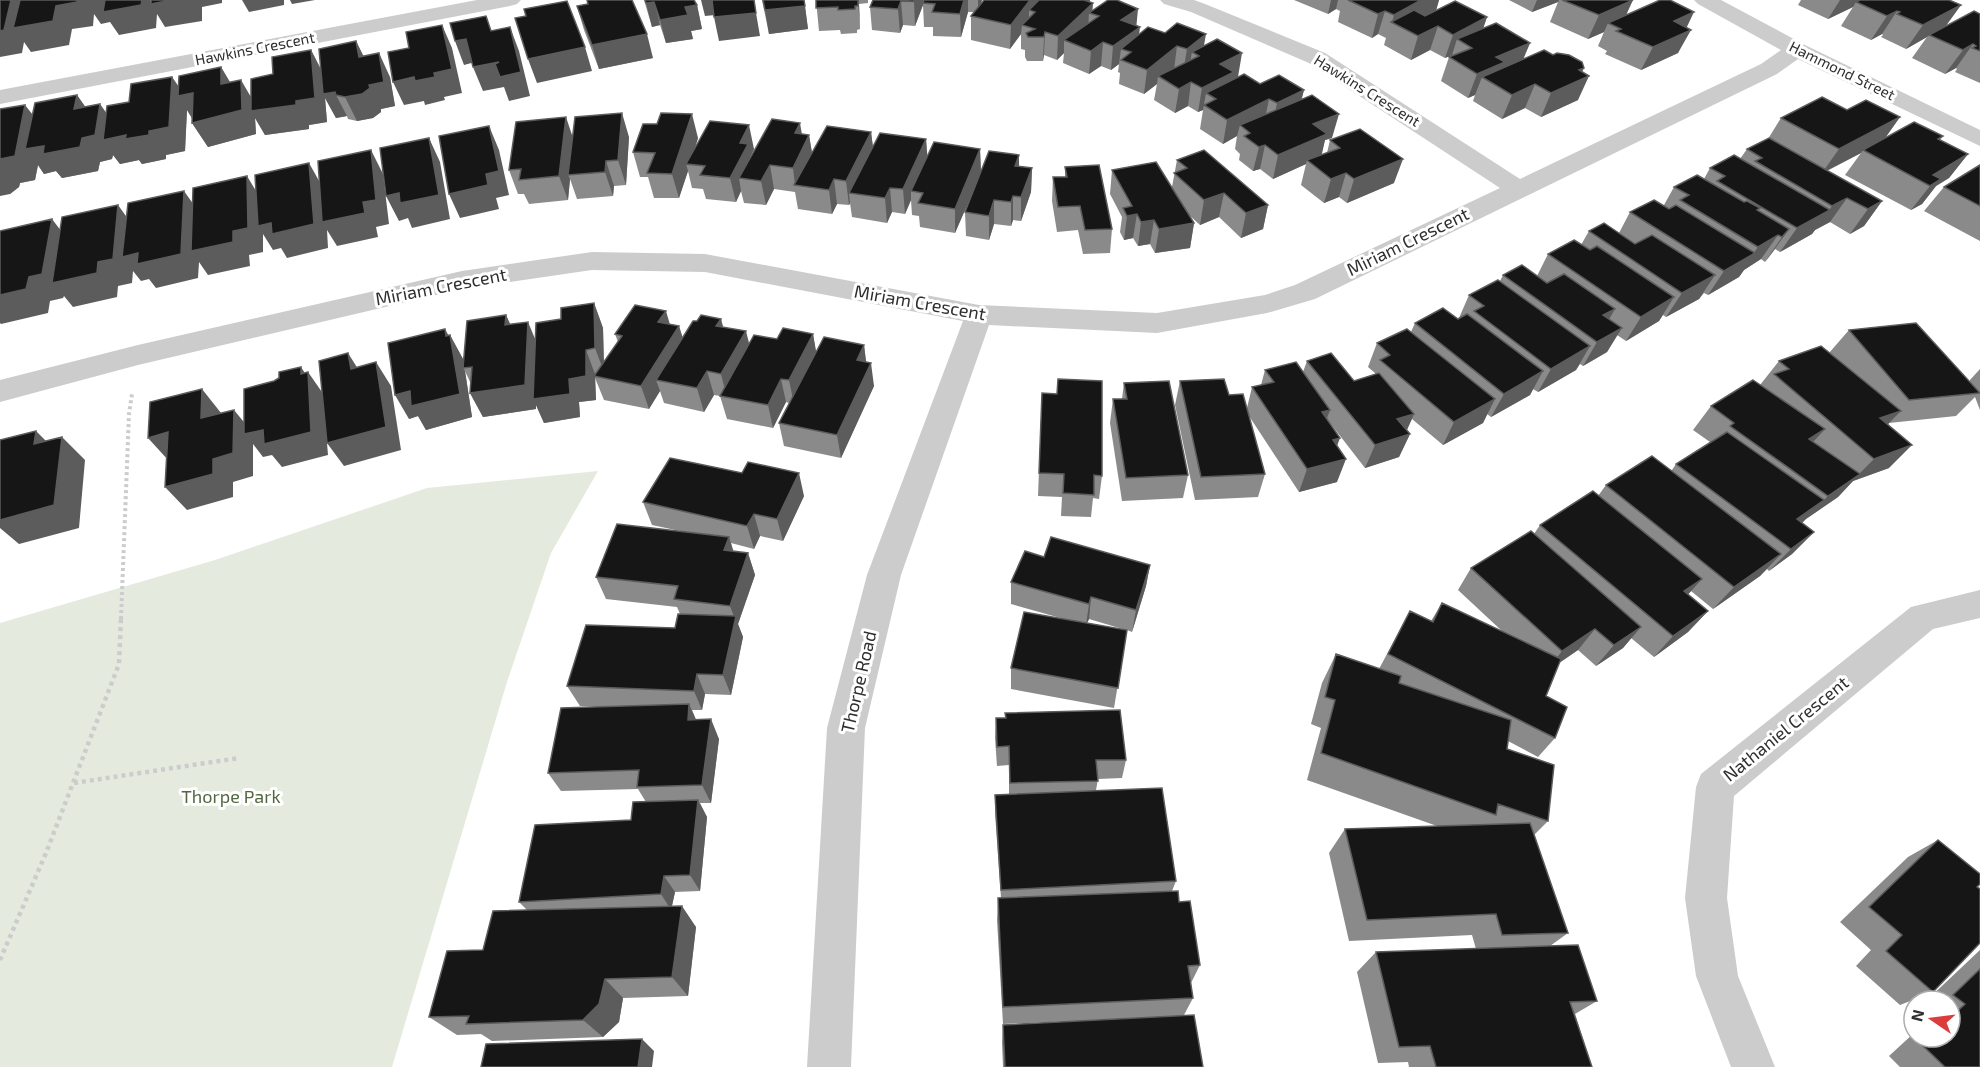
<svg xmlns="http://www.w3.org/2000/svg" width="1980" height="1067" font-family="'Exo 2',sans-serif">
<rect width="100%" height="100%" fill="#fff"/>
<path fill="#e4ebde" d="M598 471 551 553 507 682 392 1067H0V623L215 560 427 488Z"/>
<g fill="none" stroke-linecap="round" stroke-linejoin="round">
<path stroke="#ccc" stroke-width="4" stroke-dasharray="3 3" stroke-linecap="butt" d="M121 619 129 414 132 394"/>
<path stroke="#ccc" stroke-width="4.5" stroke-dasharray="4 4" stroke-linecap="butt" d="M74 783 239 758
M0 960 46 853 119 664 121 617"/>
<path fill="#ccc" fill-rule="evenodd" d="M477 0H521L517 4 510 6 0 104V90Z
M1160 0H1194L1205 4 1325 53 1520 179 1761 64 1781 50 1698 4 1694 0H1721L1805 45 1980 130V146L1798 59 1777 74 1315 299 1267 313 1157 333 989 325 901 575 865 728 851 1067H807L827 728 867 575 963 321 705 272 592 270 462 289 138 365 0 402V380L138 345 462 271 592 252 705 254 979 305 1157 313 1265 295 1295 285 1500 188 1309 63 1191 12 1164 4Z
M1980 590V618L1933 629 1734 796 1727 898 1738 976 1775 1067H1731L1696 976 1685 898 1696 787 1701 774 1911 607Z"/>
</g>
<path fill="#8a8a8a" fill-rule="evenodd" d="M644 0H694L697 5 702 29 691 31 693 39 666 43 660 25 652 27Z
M762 0H804L808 29 769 34Z
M816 0H868V3L859 4 860 29 857 30V33L841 34 840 30 819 31Z
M873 0 923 3 924 0H982L980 5 983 2V0H1038V1L1090 2 1093 3 1092 11 1137 26 1139 35 1165 33 1204 46 1238 77 1260 84 1304 90 1301 100 1332 138 1325 140 1321 155 1327 153 1330 140 1394 183 1347 203 1339 197 1324 203 1301 185 1306 164 1273 179 1260 169 1253 171 1239 160 1240 154 1235 149 1237 136 1223 144 1200 129 1203 110 1198 112 1188 106 1175 113 1154 100 1157 84 1144 94 1119 84 1120 73 1118 72 1119 64 1111 70 1101 66 1089 74 1063 63 1064 53 1057 60 1044 55 1043 61H1027L1025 57V50L1021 49V34L1010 49 971 40V16L974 12H968L961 37 933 36V27H924L923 5 915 26 903 25 900 33 872 30 870 7Z
M1294 0H1439L1436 10 1487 17 1483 28 1530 43 1523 60 1582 72 1578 100 1541 117 1525 108 1502 119 1473 101 1475 95 1468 98 1441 81 1449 57 1452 55 1445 58 1430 50 1411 60 1384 45 1386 38 1378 34 1372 38 1338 22 1340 11 1336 9 1328 14Z
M1509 0H1632L1626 15 1686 28 1678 53 1641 70 1605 54 1607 51 1598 46 1604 32 1588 39 1550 22 1558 2 1532 12Z
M1801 0H1949L1961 5 1946 26 1980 14V83L1955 72 1957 69 1956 68 1945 74 1912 58 1927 37 1906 49 1881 37 1883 35 1882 34 1871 40 1841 26 1853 7 1828 19 1798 5Z
M588 4 653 58 599 69 584 30 577 6Z
M356 41 363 56 390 77 395 106 381 109V112L373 118 357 121 348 119 347 116 336 118 325 98 327 122 309 125V129L265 135 255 118 256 134 208 147 192 123V118L187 110 185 151 166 155V159L142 164 139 160 120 164 113 155 112 159 100 162 98 171 62 178 56 171 44 174 38 165 35 180 20 183 19 187 10 194 33 114 77 95 85 107 106 113 129 102 172 77 179 87 221 67 230 82 251 97 273 74 311 50 321 69Z
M1847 110 1900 117 1885 138 1943 136 1940 140 1968 154 1949 178 1936 186 1922 204 1911 210 1845 175 1861 153 1827 171 1882 201 1864 226 1850 234 1830 222 1815 230 1812 234 1780 252 1775 249 1765 262 1761 259 1744 270 1739 277 1708 295 1704 293 1699 299 1666 317 1663 315 1659 321 1626 341 1617 335 1607 352 1583 366 1580 364 1576 370 1538 392 1533 389 1530 395 1491 417 1487 414 1483 423 1443 445 1412 419 1407 430 1410 434 1399 457 1365 468 1327 419 1337 446V482L1299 492 1249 416 1265 474 1258 497 1195 500 1175 405 1180 381 1229 395 1247 408 1252 387 1261 385 1265 370 1303 372 1307 361 1354 381 1375 374V373L1368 367 1377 343 1411 332 1415 323 1459 318 1469 295 1500 281 1503 275 1537 276 1548 254 1581 245 1589 231 1619 233 1630 212 1664 205 1674 187 1704 179 1710 168 1740 159 1747 149 1768 139 1781 118Z
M871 132 873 146 926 139 927 156 980 149 981 173 955 233 920 227 919 216 912 215 911 200 905 214 892 212 887 223 852 217 850 203 849 205 837 204 832 214 798 209 795 192 774 189 766 205 744 203 741 191 736 202 706 199 703 189 692 188 688 171 679 198H654L648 177H640L633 152 698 138 695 147 754 149 750 158 802 134 809 135 812 153Z
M629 137 626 185 614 186 613 196 577 199 570 179 568 200 529 204 524 194H518L509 170 573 138Z
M1019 155V166L1032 168 1031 192 1021 221 1013 220 1011 226 994 224 989 240 966 236 965 212Z
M1177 160 1268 205 1263 229 1241 238 1219 217 1200 225 1188 214 1194 223 1190 248 1155 253 1150 244 1138 246 1133 238 1124 240 1120 232 1122 217 1110 194 1112 170 1172 187Z
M1980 165V241L1924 211 1944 187Z
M1065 167 1112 229 1110 253 1083 254 1078 230 1057 232 1052 201 1053 177H1065Z
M594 303 603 328 604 362 618 342 615 334 670 324 679 326 683 338 697 321 721 319 723 327 749 344 813 334 816 352 864 345 866 362 874 386 841 458 784 446 779 423 789 403 786 402 773 428 727 419 720 396 714 395 704 412 664 403 660 391 649 409 604 400 595 378 596 400 579 402 580 417 544 423 536 405V409L483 417 470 393 471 384 465 371 472 417 426 430 418 416 409 419 449 336 450 335 463 359V363L506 315 510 325 535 339 561 319Z
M1849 330 1970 382V380L1980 369V410L1975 397 1956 416 1889 423 1888 425 1889 468 1853 481 1838 497 1806 519 1802 523 1814 532 1792 554 1769 571 1767 569 1760 576 1713 609 1691 591 1688 594 1708 611 1688 632 1654 657 1631 638 1623 648 1596 666 1578 650 1559 663 1546 696 1555 738 1538 757 1508 741 1507 749 1548 821 1534 835 1568 933 1550 946 1597 1001 1575 1014 1592 1067H1409L1408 1062 1378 1063 1357 972 1376 952 1476 949 1472 935 1349 941 1329 853 1345 829 1437 826 1307 780 1321 728 1311 724 1322 683 1336 654 1379 669 1410 611 1431 621 1442 603 1502 631 1458 590 1471 568 1534 534 1540 525 1598 496 1606 485 1672 470 1676 464 1710 442 1693 430 1711 406 1760 385 1779 361 1829 353Z
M1058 379 1102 476 1099 499 1093 498 1091 517 1061 516 1062 497 1038 496 1042 393 1057 394Z
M1124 383 1188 475 1183 498 1122 501 1110 423 1113 399H1122Z
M804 496 783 541 760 536 754 549 731 543 733 552 748 553 755 575 738 624 743 637 731 695 705 694 702 710H692L696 720 719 739 711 803H700L707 817 700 891 675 892 672 906 696 927 688 996 623 998 619 1022 603 1037 492 1041 481 1034 457 1035 429 1017 483 950 527 910 519 902 631 820 646 802 638 789 561 791 548 773 603 707 580 706 567 686 675 628 680 614 677 607 606 599 596 577 680 531 652 525 643 502Z
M1044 557 1150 565 1146 586 1132 632 1127 630 1114 708 1011 689V668L1064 619 1011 604V582ZM1089 619 1126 630 1087 623Z
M1005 713 1126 760 1122 778 1098 779 1096 790 1176 881 1172 891 1179 902 1200 965 1191 983 1193 998 1184 1015 1203 1067H1003L1002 1042 1003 1025 1072 1021 1003 1024 997 920 998 898H1001L995 813V795L1009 794V765L997 766 995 738 996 718H1005Z
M1938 840 1933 992 1900 1005 1856 966 1871 950 1840 922 1908 857Z
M1980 950V1067H1900L1889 1056 1914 1033V1037H1950V1001H1926Z"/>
<path fill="#5c5c5c" d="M11 0H23L56 6 77 0H150L152 4 172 0H222V3L202 7V21L165 27 157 14 156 28 119 35 110 22 101 24 94 14 93 26 72 29 69 45 31 52 24 42 22 53 0 57V31Z
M242 0H284V5L249 12Z
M290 0H315L292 4Z
M701 0H712L715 15 705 16Z
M858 0H859V4L860 29Z
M914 0H923V5L915 26 914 2Z
M964 0H968V12L961 37 960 14Z
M978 0H982L978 12Z
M1029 0H1038V13L1029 10V25H1022L1021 34 1010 49 1011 25Z
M1084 0H1090L1089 7 1093 3 1092 14 1089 13 1088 30 1064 40V53L1057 60 1058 36Z
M1331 0H1338L1336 9 1328 14Z
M1421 0H1439L1436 11 1404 29 1392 22 1394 15Z
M1537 0H1559L1558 2 1532 12Z
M1633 0 1622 24 1608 23 1604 32 1588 39 1599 15Z
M1840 0H1866L1856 2 1853 7 1828 19Z
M901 1 903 25 900 33 898 9Z
M654 2 660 25 652 27 646 3Z
M697 5 702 29 691 31 693 39 666 43 660 20 685 7Z
M1961 5 1944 28 1929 35 1927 37 1906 49 1923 25Z
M805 6 808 29 769 34 765 10Z
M1138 9 1136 30 1140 27 1137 51 1131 52 1121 49 1119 64 1111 70 1113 46 1121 20Z
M1385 11 1378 34 1372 38 1378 14Z
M1897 11 1882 34 1871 40 1887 16Z
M1694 12 1684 33 1691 30 1678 53 1641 70 1653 47 1674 21Z
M756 13 760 36 719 41 714 17Z
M1487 17 1479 41 1457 39 1452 55 1445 58 1453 35Z
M442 25 452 48 462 93 444 97 445 100 425 105 424 101 404 105 393 82 434 73Z
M1438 26 1430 50 1411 60 1418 36Z
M510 27 519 51 530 96 509 101 504 87 483 91 473 67 499 62Z
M1045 32 1044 55 1043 61 1044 37Z
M647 34 653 58 599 69 592 45Z
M1206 34 1202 57 1192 52 1189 68 1183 73 1187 49Z
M466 39 475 62 464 65 455 41Z
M356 41 368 65 359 57Z
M1103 42 1101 66 1089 74 1091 51Z
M1530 43 1520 66 1482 77 1475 95 1468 98 1477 74 1496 57Z
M1973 44 1956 68 1945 74 1963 50Z
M1177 46 1174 70 1158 76 1157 84 1144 94 1147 70Z
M585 47 592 71 537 83 528 59Z
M311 50 323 74 335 92 336 95 347 116 336 118 325 98 327 122 309 125V129L265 135 255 118 256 134 208 147 192 123 241 80 255 104 296 101Z
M379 53 390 77 395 106 381 109V112L373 118 357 121 345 97 369 85Z
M1242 53 1238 77 1216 99 1206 93 1203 110 1198 112 1202 88 1220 64Z
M221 67 235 91 221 84Z
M1584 68 1578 81 1589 76 1578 100 1541 117 1551 93 1579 70Z
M172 77 184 95 193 93V120L187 110 185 151 166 155V159L142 164 139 160 120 164 113 155 112 159 100 162 98 171 62 178 56 171 44 174 38 165 35 180 20 183 19 187 10 194 0 196V160L25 105 44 129 82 138 100 104 117 128 149 131Z
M1191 82 1188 106 1175 113 1179 89Z
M1535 84 1525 108 1502 119 1512 95Z
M1304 90 1298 114 1272 127 1277 103Z
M77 95 94 119 74 109Z
M1269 99 1264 123 1240 125 1237 136 1223 144 1227 120Z
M622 113 629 137 626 185 618 160Z
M692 114 698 138 690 164H686L688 171 679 198 672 174Z
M1339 114 1332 138 1325 140 1321 158 1307 160 1306 164 1273 179 1278 155 1313 124Z
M566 117 574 141 568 175 570 179 568 200 559 176Z
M1900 117 1883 141 1863 150 1861 153 1822 173 1839 149Z
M800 123 804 146 809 135 813 159 795 185 793 168 795 133Z
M749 125 754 149 750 157 752 169 739 178 741 191 736 202 730 178 740 143Z
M489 126 499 150 509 195 496 198 499 209 460 218 449 194 486 174Z
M871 132 874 157 849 193 850 203 849 205 846 181Z
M429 138 440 162 450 219 412 228 408 218 399 221 386 196Z
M926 139 928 164 911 191V200L905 214 903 189Z
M1265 145 1260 169 1253 171 1259 147Z
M980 149 981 173 955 233V209Z
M371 150 383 174 389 224 376 227 378 237 337 246 327 230 328 248 287 258 281 248 273 250 263 234V252L249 255 250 266 208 275 199 262 198 278 156 288 149 279 141 281 133 271 132 283 118 286 117 297 73 307 64 296 63 298 50 301 48 313 1 324 0 323V295L29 277 52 219 71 244 98 262 118 205 136 230 184 191 201 215 233 231 247 176 262 201 309 163 323 188 363 202Z
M1968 154 1949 178 1936 186 1922 204 1911 210 1930 186 1933 175Z
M1019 155V180L1015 166Z
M1403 159 1394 183 1347 203 1354 179Z
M606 161 614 186 613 196 605 172Z
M770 165 774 189 766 205 761 181Z
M1032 168 1031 192 1021 221V197Z
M1346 173 1339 197 1324 203 1331 179Z
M834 179 837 204 832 214 829 190Z
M890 188 892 212 887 223 885 198Z
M1224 193 1219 217 1200 225 1204 200Z
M1013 196V220L1011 226V202Z
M1847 198 1830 222 1815 230 1832 206Z
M994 200V224L989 240V216Z
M1882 201 1864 226 1850 234 1868 209Z
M1268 205 1263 229 1241 238 1246 213Z
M1830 210 1812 234 1780 252 1797 228Z
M1137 214 1133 238 1124 240 1127 216Z
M1154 220 1150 244 1138 246 1141 222Z
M1194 223 1190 248 1155 253 1159 229Z
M1789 229 1772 253 1765 262 1782 237Z
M1778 235 1761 259 1744 270 1739 277 1708 295 1724 271 1753 254 1758 247Z
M1715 275 1699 299 1666 317 1682 293Z
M1674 297 1659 321 1626 341 1641 317Z
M594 303 603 328 604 372 595 348Z
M1615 309 1601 333 1603 315Z
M666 311 673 335 658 322Z
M506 315 517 339 505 325Z
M721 319 727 343 716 326Z
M528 322 538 346 569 379 586 350 595 374 596 400 579 402 580 417 544 423 536 405V409L483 417 470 393Z
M679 326 686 350 656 380 660 391 649 409 641 386Z
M1622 328 1607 352 1583 366 1597 342Z
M445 329 451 340 450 335 463 359 464 368H463L465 371 472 417 426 430 418 416 409 419 395 395 446 336Z
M746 331 752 355 727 398 721 374Z
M813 334 817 357 794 404 789 380Z
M864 345 867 369 857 360Z
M1590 346 1576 370 1538 392 1551 369Z
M348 353 363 377 351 369Z
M376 362 391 386 401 450 344 466 327 443 328 455 282 467 272 455 263 457 253 444V476L233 482V497L187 510 165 487 213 459 234 410 252 432 301 367 308 378V372L324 395Z
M871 363 874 386 841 458 837 435Z
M707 371 714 395 704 412 697 388Z
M1543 371 1530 395 1491 417 1504 394Z
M781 379 786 402 773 428 768 405Z
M202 389 221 413V442L201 418Z
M1495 399 1483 423 1443 445 1454 422Z
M1330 410 1321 434 1322 412Z
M1901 411 1878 434 1880 418Z
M1414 414 1404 436 1410 434 1399 457 1365 468 1375 445 1397 419Z
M1825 429 1804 452 1809 439Z
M36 431 59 454 34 444Z
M168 432 169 461 148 438Z
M62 437 85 460 79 528 19 544 0 528V520Z
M1340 438 1331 462 1333 440Z
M1912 445 1889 468 1853 481 1838 497 1806 519 1828 496 1857 476 1874 459Z
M1346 459 1337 482 1299 492 1307 469Z
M799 473 804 496 783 541 777 519Z
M1824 500 1802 523 1797 519Z
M754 514 760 536 754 549 747 526Z
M1814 532 1792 554 1769 571 1791 549Z
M729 537 736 559 724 550Z
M748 553 755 575 738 624 743 637 731 695 723 675 735 619 730 606Z
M1781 554 1760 576 1713 609 1734 587Z
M1150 565 1146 586 1132 632 1136 610Z
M1702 579 1683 600 1684 591Z
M1091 597 1089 619 1086 625 1089 604Z
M1708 611 1688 632 1654 657 1673 636Z
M1641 627 1623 648 1596 666 1614 645Z
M1595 629 1578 650 1546 672 1562 651Z
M697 674 705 694 702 710 694 691Z
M689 704 698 724 688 720Z
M711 719 719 739 711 803 702 785Z
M698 800 707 817 700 891 690 875Z
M664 876 675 892 671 910 661 894Z
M682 906 696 927 688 996 672 977Z
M605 979 623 998 619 1022 603 1037 583 1020Z
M642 1039 654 1051 652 1067H638Z"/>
<path fill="#161616" stroke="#5c5c5c" stroke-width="1.5" d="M0 0H11L4 30 0 31Z
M20 0H77V2L56 6 53 21 13 28Z
M105 0H142L141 5 103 12Z
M151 0H172L151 4Z
M587 0H632L647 34 592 45 577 6 588 4Z
M645 0H694L697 5 685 7 688 15 660 20 654 2 646 3Z
M712 0H754L756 13 714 17Z
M763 0H804L805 6 765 10Z
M816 0H858V6H855V9L838 10V7L816 8Z
M873 0H914V2L901 1 898 9 870 7Z
M924 0H964L960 14 932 12 935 4 923 3Z
M984 0H1030L1011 25 971 16Z
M1039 0H1084L1093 3 1058 36 1045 32 1044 37H1028L1026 33 1035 29 1022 25 1035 12 1029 10Z
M1108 0H1117L1138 9 1121 20 1140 27 1113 46 1103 42 1091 51 1064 40 1099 16 1089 13Z
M1348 0H1421L1394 15 1385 11 1378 14Z
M1562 0H1633L1599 15Z
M1660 0H1670L1694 12 1674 21 1691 30 1653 47 1616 31 1621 29 1608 23Z
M1860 0H1949L1961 5 1923 25 1897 14 1900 12 1897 11 1887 16 1856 2Z
M567 1 585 47 528 59 515 18 526 16 524 9Z
M1455 1 1487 17 1453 35 1438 26 1418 36 1391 22 1414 10 1425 16Z
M1974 11 1980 14V51L1972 48 1976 46 1973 44 1963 50 1929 35Z
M486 16 491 31 510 27 521 72 500 77 495 64 499 62 473 67 466 39 455 41 450 23Z
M1177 23 1206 34 1187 49 1177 46 1147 70 1121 60 1131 52 1121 49 1148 27 1165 33Z
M1496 23 1530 43 1496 57 1505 62 1477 74 1449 57 1472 48 1457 39Z
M442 25 452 69 434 73 435 77 415 81 414 77 393 82 388 52 409 48 406 32Z
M1217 39 1242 53 1220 64 1234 72 1202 88 1191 82 1179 89 1158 76 1199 56 1192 52Z
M356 41 359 57 379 53 384 82 369 85 370 88 362 94 345 97 336 95 335 92 323 94 319 49Z
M311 50 315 98 296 101V105L251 111V79L273 74 272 57Z
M1544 50 1553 55 1557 53 1569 55 1582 62 1584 68 1579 70 1589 76 1551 93 1535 84 1512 95 1482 77Z
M221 67V84L241 80 242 110 192 123 193 93 178 96 179 76Z
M1244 74 1260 84 1279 75 1304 90 1277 103 1269 99 1227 120 1204 105 1216 99 1206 93Z
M172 77 169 127 149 131V135L125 139 126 135 103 140 107 106 129 102 131 84Z
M77 95 74 109 100 104 95 135 82 138 80 147 43 154 44 146 25 149 35 103Z
M1312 95 1339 114 1313 124 1327 134 1278 155 1265 145 1259 147 1244 136 1250 133 1240 125Z
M1822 97 1847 110 1866 100 1900 117 1839 149 1781 118Z
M25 105 15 156 0 159V160V109Z
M622 113 618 160 606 161 605 172 568 175 575 117Z
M661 113 692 114 672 174 647 173 655 153 633 152 643 124H657Z
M566 117 559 176 519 180 521 169 509 170 516 122Z
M772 119 800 123 795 133 809 135 793 168 770 165 761 181 739 178Z
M710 121 749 125 740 143 748 144 730 178 700 175 705 166 686 164Z
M1914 122 1943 136 1938 139 1968 154 1933 175 1941 179 1930 186 1863 150Z
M489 126 499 171 486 174 488 185 449 194 439 136Z
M827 126 871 132 846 181 834 179 829 190 794 185Z
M1360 129 1403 159 1354 179 1346 173 1331 179 1307 160 1340 148 1330 140Z
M880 133 926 139 903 189 890 188 885 198 849 193Z
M429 138 439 195 400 203 399 193 386 196 380 148Z
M1769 138 1882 201 1868 209 1847 198 1832 206 1755 161 1762 158 1747 149Z
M934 142 980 149 955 209 918 203 923 193 911 191Z
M371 150 376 200 363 202 365 213 322 222 318 161Z
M1204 150 1268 205 1246 213 1224 193 1204 200 1174 173 1187 168 1177 160Z
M989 151 1019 155 1015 166 1032 168 1021 197 1013 196 1011 202 994 200 989 216 965 212Z
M1734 155 1830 210 1797 228 1717 181 1725 176 1710 168Z
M1156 162 1194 223 1159 229 1154 220 1141 222 1137 214 1127 216 1123 208 1132 206 1112 170Z
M309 163 314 224 272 234 271 223 258 226 255 175Z
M1099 165 1112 229 1085 230 1080 206 1058 207 1053 177H1067L1065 167Z
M1980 165V206L1944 187Z
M1697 175 1744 202 1747 201 1760 208 1757 210 1789 229 1782 237 1778 235 1758 247 1680 200 1689 195 1674 187Z
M247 176 248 228 233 231V242L191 251 193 188Z
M184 191 181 254 137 264 138 253 122 257 128 203Z
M1654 200 1669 209 1676 205 1755 253 1724 271 1630 212Z
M118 205 113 259 98 262 97 273 52 283 62 217Z
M52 219 42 274 29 277 26 289 0 295V231Z
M1604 223 1635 244 1652 235 1715 275 1682 293 1589 231Z
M1574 240 1590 250 1597 246 1674 297 1641 317 1548 254Z
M1522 265 1547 283 1564 274 1615 309 1603 315 1622 328 1597 342 1503 275Z
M1498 280 1590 346 1551 369 1474 311 1484 306 1469 295Z
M594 303 595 348 586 350V376L569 379 570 394 533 399 536 323 561 319V308Z
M635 305 666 311 658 322 679 326 641 386 594 376 622 336 615 334Z
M1443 308 1458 319 1467 314 1543 371 1504 394 1415 323Z
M506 315 505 325 528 322 525 385 470 393 472 367 463 368 467 321Z
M701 315 721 319 716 326 746 331 721 374 707 371 697 388 656 380 693 321H697Z
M1916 323 1980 393 1909 400 1849 330Z
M783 328 813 334 789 380 781 379 768 405 720 396 754 335 777 339Z
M445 329 446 336 450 335 460 394 411 406 410 391 395 395 388 343Z
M1407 329 1495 399 1454 422 1380 360 1390 355 1377 343Z
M824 337 864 345 857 360 871 363 837 435 779 423Z
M1821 346 1901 411 1880 418 1912 445 1874 459 1774 374 1789 369 1779 361Z
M348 353 351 369 376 362 386 427 327 443 319 361Z
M1331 353 1354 381 1379 373 1414 414 1397 419 1410 434 1375 445 1307 361Z
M1296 362 1330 410 1322 412 1340 438 1333 440 1346 459 1307 469 1252 387 1274 382 1265 370Z
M301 367V374L308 372 311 432 264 444 263 430 244 434V389L274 381 279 378V372Z
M1058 379 1102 381V476L1094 475V495L1063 493 1064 474 1039 473 1042 393 1057 394Z
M1224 379 1229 395 1243 394 1265 474 1201 477 1180 381Z
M1753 380 1825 429 1809 439 1860 474 1828 496 1730 426 1734 423 1711 406Z
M1169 381 1188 475 1126 478 1113 399H1127L1124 383Z
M202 389 201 418 234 410 233 453 213 459V474L165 487 168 432 148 438 150 402Z
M36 431 34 444 62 437 54 505 0 520V440Z
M1727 432 1824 500 1797 519 1814 532 1791 549 1676 464Z
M1652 456 1781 554 1734 587 1606 485Z
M670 458 742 473 748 462 799 473 777 519 754 514 747 526 643 502Z
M1593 491 1702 579 1684 591 1708 611 1673 636 1540 525Z
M617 524 729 537 724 550 748 553 730 606 674 599 678 586 596 577Z
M1531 531 1641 627 1614 645 1595 629 1562 651 1471 568Z
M1051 537 1150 565 1136 610 1091 597 1089 604 1011 582 1025 551 1044 557Z
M1442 603 1561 659 1546 696 1567 707 1555 738 1388 654 1410 611 1433 622Z
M1024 612 1127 630 1118 688 1011 668Z
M678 614 736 616 723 675 697 674 694 691 567 686 586 625 675 628Z
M1336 654 1401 676 1399 683 1511 720 1507 749 1554 765 1548 821 1498 804 1496 815 1321 753 1335 700 1325 697Z
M689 704 688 720 711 719 702 785 637 787 639 770 548 773 561 708Z
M1120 710 1126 760H1096L1098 781 1010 783 1009 746 997 747 996 718H1006L1005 713Z
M1162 788 1176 881 1001 890 995 795Z
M698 800 690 875 664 876 661 894 519 902 535 825 631 820 633 802Z
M1530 823 1568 933 1502 935 1496 914 1367 920 1345 829Z
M1938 840 1980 874V884L1977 887 1980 889V943L1933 992 1886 951 1902 935 1869 907Z
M1178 891 1179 902 1190 901 1200 965 1188 966 1193 998 1003 1007 998 898Z
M682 906 672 977 605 979 599 1004 583 1020 466 1024 469 1016 429 1017 447 951 483 950 493 911Z
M1578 945 1597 1001 1570 1002 1592 1067H1436L1430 1046 1399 1047 1376 952Z
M1980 969V1067H1945L1922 1045 1930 1037H1950V1018L1965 1004 1953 995Z
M1194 1015 1203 1067H1005L1003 1025Z
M642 1039 638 1067H481L486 1044Z"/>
<g text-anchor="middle" stroke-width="6" stroke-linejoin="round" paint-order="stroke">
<g font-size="15" fill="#2f2f2f" stroke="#fff">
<text transform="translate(255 49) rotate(-11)" y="5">Hawkins Crescent</text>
<text transform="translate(1842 71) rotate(26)" y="5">Hammond Street</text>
<text transform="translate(1367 91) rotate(32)" y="5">Hawkins Crescent</text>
</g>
<g font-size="18" fill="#2f2f2f" stroke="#fff">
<text transform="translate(1408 242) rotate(-26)" y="6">Miriam Crescent</text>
<text transform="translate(441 287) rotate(-11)" y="6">Miriam Crescent</text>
<text transform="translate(920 303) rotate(10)" y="6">Miriam Crescent</text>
<text transform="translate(859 682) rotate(-77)" y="6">Thorpe Road</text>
<text transform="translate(1786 729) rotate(-39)" y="6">Nathaniel Crescent</text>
</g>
<g font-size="18" fill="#50683f" stroke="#fff">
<text x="231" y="803">Thorpe Park</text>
</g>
</g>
<g transform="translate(1932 1019) rotate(284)"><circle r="28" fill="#ffffff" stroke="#acacac" stroke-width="1.5"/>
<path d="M0-4.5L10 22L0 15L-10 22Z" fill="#db3d3d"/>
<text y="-9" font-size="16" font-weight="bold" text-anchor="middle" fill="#2f2f2f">N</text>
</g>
</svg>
